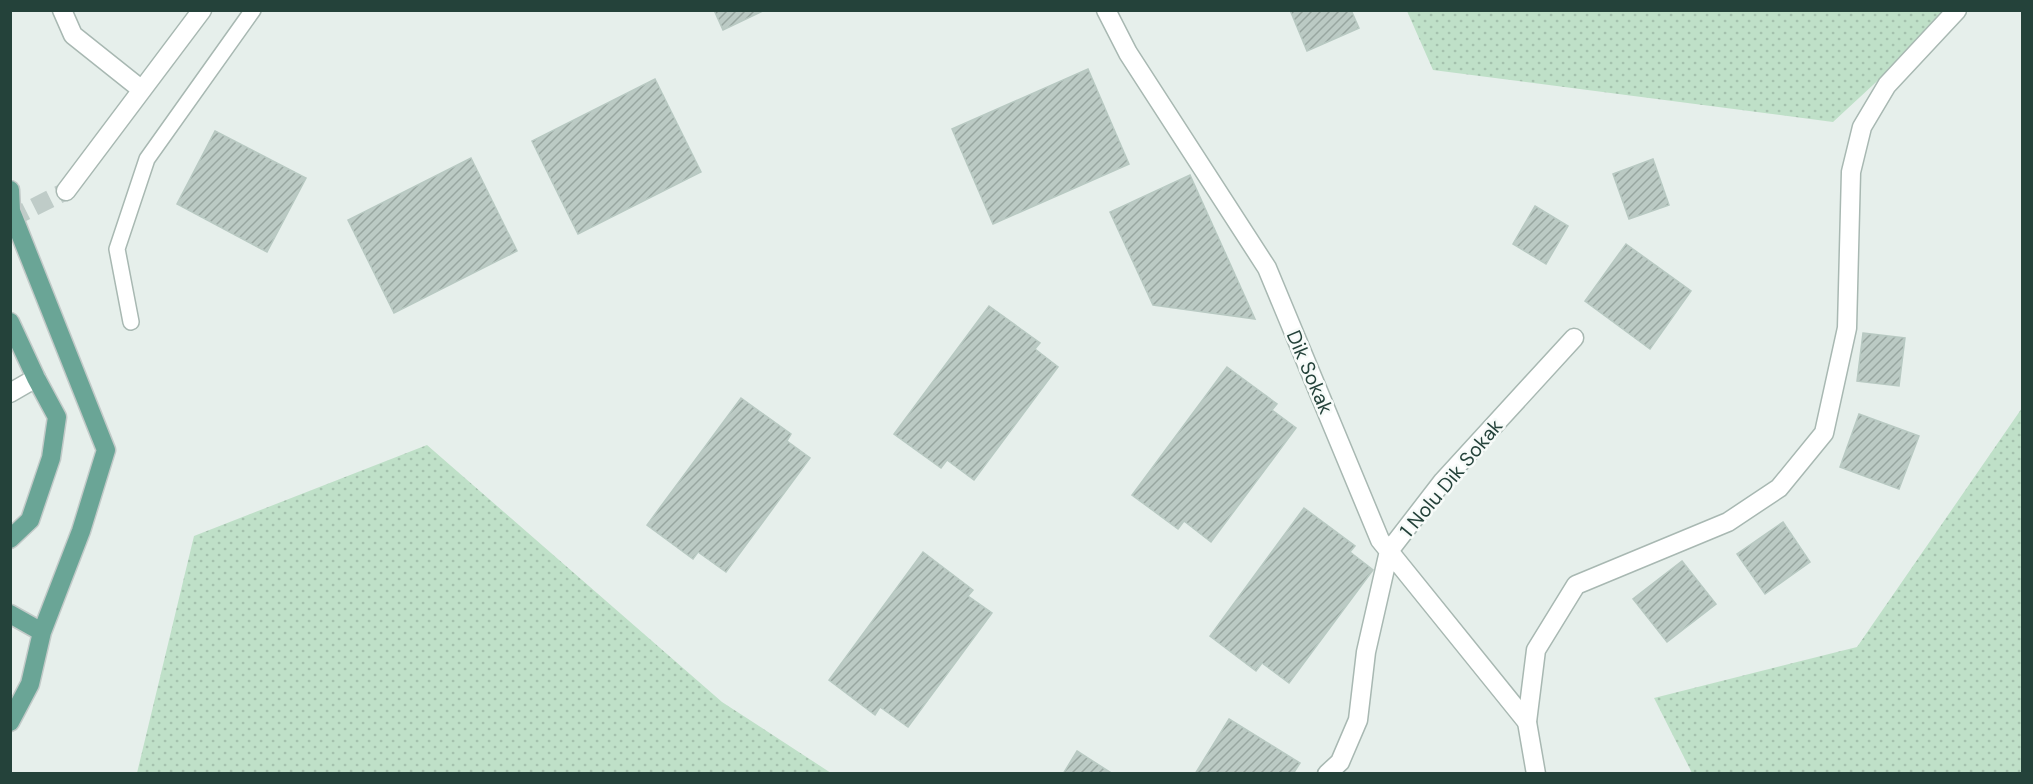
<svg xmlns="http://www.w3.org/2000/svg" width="2033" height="784" font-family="'DM Sans',sans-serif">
<defs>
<pattern id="garden-dots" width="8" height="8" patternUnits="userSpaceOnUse" patternTransform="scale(1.5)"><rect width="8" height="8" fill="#bfe0c8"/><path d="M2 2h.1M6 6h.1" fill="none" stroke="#a4c1ad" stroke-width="1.8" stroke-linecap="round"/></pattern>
<pattern id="building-hatch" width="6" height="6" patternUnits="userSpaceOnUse" patternTransform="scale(1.5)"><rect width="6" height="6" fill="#bbcac4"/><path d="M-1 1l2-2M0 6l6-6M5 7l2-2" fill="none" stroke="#98a6a0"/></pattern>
</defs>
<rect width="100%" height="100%" fill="#e6efeb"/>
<path fill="url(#garden-dots)" d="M1407 11H1953L1833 122 1433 70Z
M2022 408V773H1692L1654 698 1857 647Z
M427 445 722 702 831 773H137L194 536Z"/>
<path fill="url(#building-hatch)" stroke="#b8c9c2" stroke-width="1.5" d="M714 10H765L723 30Z
M1290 10H1351L1359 28 1307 51Z
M1088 69 1129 164 993 224 952 129Z
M655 79 701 172 578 234 532 141Z
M215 131 306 178 267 252 177 204Z
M471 158 517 251 394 313 348 220Z
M1653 159 1669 205 1629 219 1613 174Z
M1190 175 1255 319 1153 305 1110 212Z
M1535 206 1568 226 1546 264 1513 244Z
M1626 244 1691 291 1650 349 1585 301Z
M989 306 1040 343 1035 349 1058 367 974 480 947 460 941 468 894 434Z
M1863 333 1905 338 1899 386 1857 381Z
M1227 367 1277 404 1272 410 1296 428 1211 542 1184 521 1178 529 1132 495Z
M741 398 791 434 787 441 810 458 726 572 698 552 693 559 647 525Z
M1859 414 1919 436 1899 489 1840 467Z
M1304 508 1355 546 1350 552 1373 570 1289 683 1262 663 1256 671 1210 636Z
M1783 522 1810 562 1765 594 1737 554Z
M923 552 973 590 968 596 992 613 908 727 880 707 875 715 829 680Z
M1682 561 1716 604 1667 642 1633 599Z
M1229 719 1300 763 1293 774H1195Z
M1077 751 1113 774H1063Z"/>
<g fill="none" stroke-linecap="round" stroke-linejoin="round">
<path stroke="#bfccc8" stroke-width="18" stroke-dasharray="18 9" stroke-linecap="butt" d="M10 219 66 191"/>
<g stroke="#a8b8b2" stroke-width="18">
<path id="service" d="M131 322 117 249 147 159 253 10"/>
</g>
<g stroke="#a8b8b2" stroke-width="21">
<path id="minor" d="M62 10 73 35 142 90
M1106 10 1128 53 1267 268 1380 540 1527 722
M66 191 202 10
M10 393 36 378
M1327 774 1340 762 1358 720 1366 652 1389 551 1443 481 1574 338"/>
</g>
<g stroke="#a8b8b2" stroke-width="21">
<path id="tertiary" d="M1536 774 1527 722 1536 650 1576 585 1728 522 1779 488 1824 433 1847 328 1851 172 1862 127 1887 85 1957 10"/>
</g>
<g stroke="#c2cac8" stroke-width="21">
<path id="primary" d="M10 190 11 211 106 450 81 531 42 632
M10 322 36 378 57 417 51 458 30 520 10 539
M10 614 42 632 30 684 10 722"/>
</g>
<use href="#service" stroke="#fff" stroke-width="15"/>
<use href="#minor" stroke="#fff" stroke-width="18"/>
<use href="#tertiary" stroke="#fff" stroke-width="18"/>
<use href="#primary" stroke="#6aa596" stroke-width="18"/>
</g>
<g text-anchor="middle" stroke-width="5" stroke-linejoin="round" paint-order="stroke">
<g font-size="20" fill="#24423a" stroke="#f7fbf9">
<text transform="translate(1310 372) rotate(67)" y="7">Dik Sokak</text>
<text transform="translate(1451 478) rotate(-50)" y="7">1 Nolu Dik Sokak</text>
</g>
</g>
<rect width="2033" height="784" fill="none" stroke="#24423a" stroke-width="24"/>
</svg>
